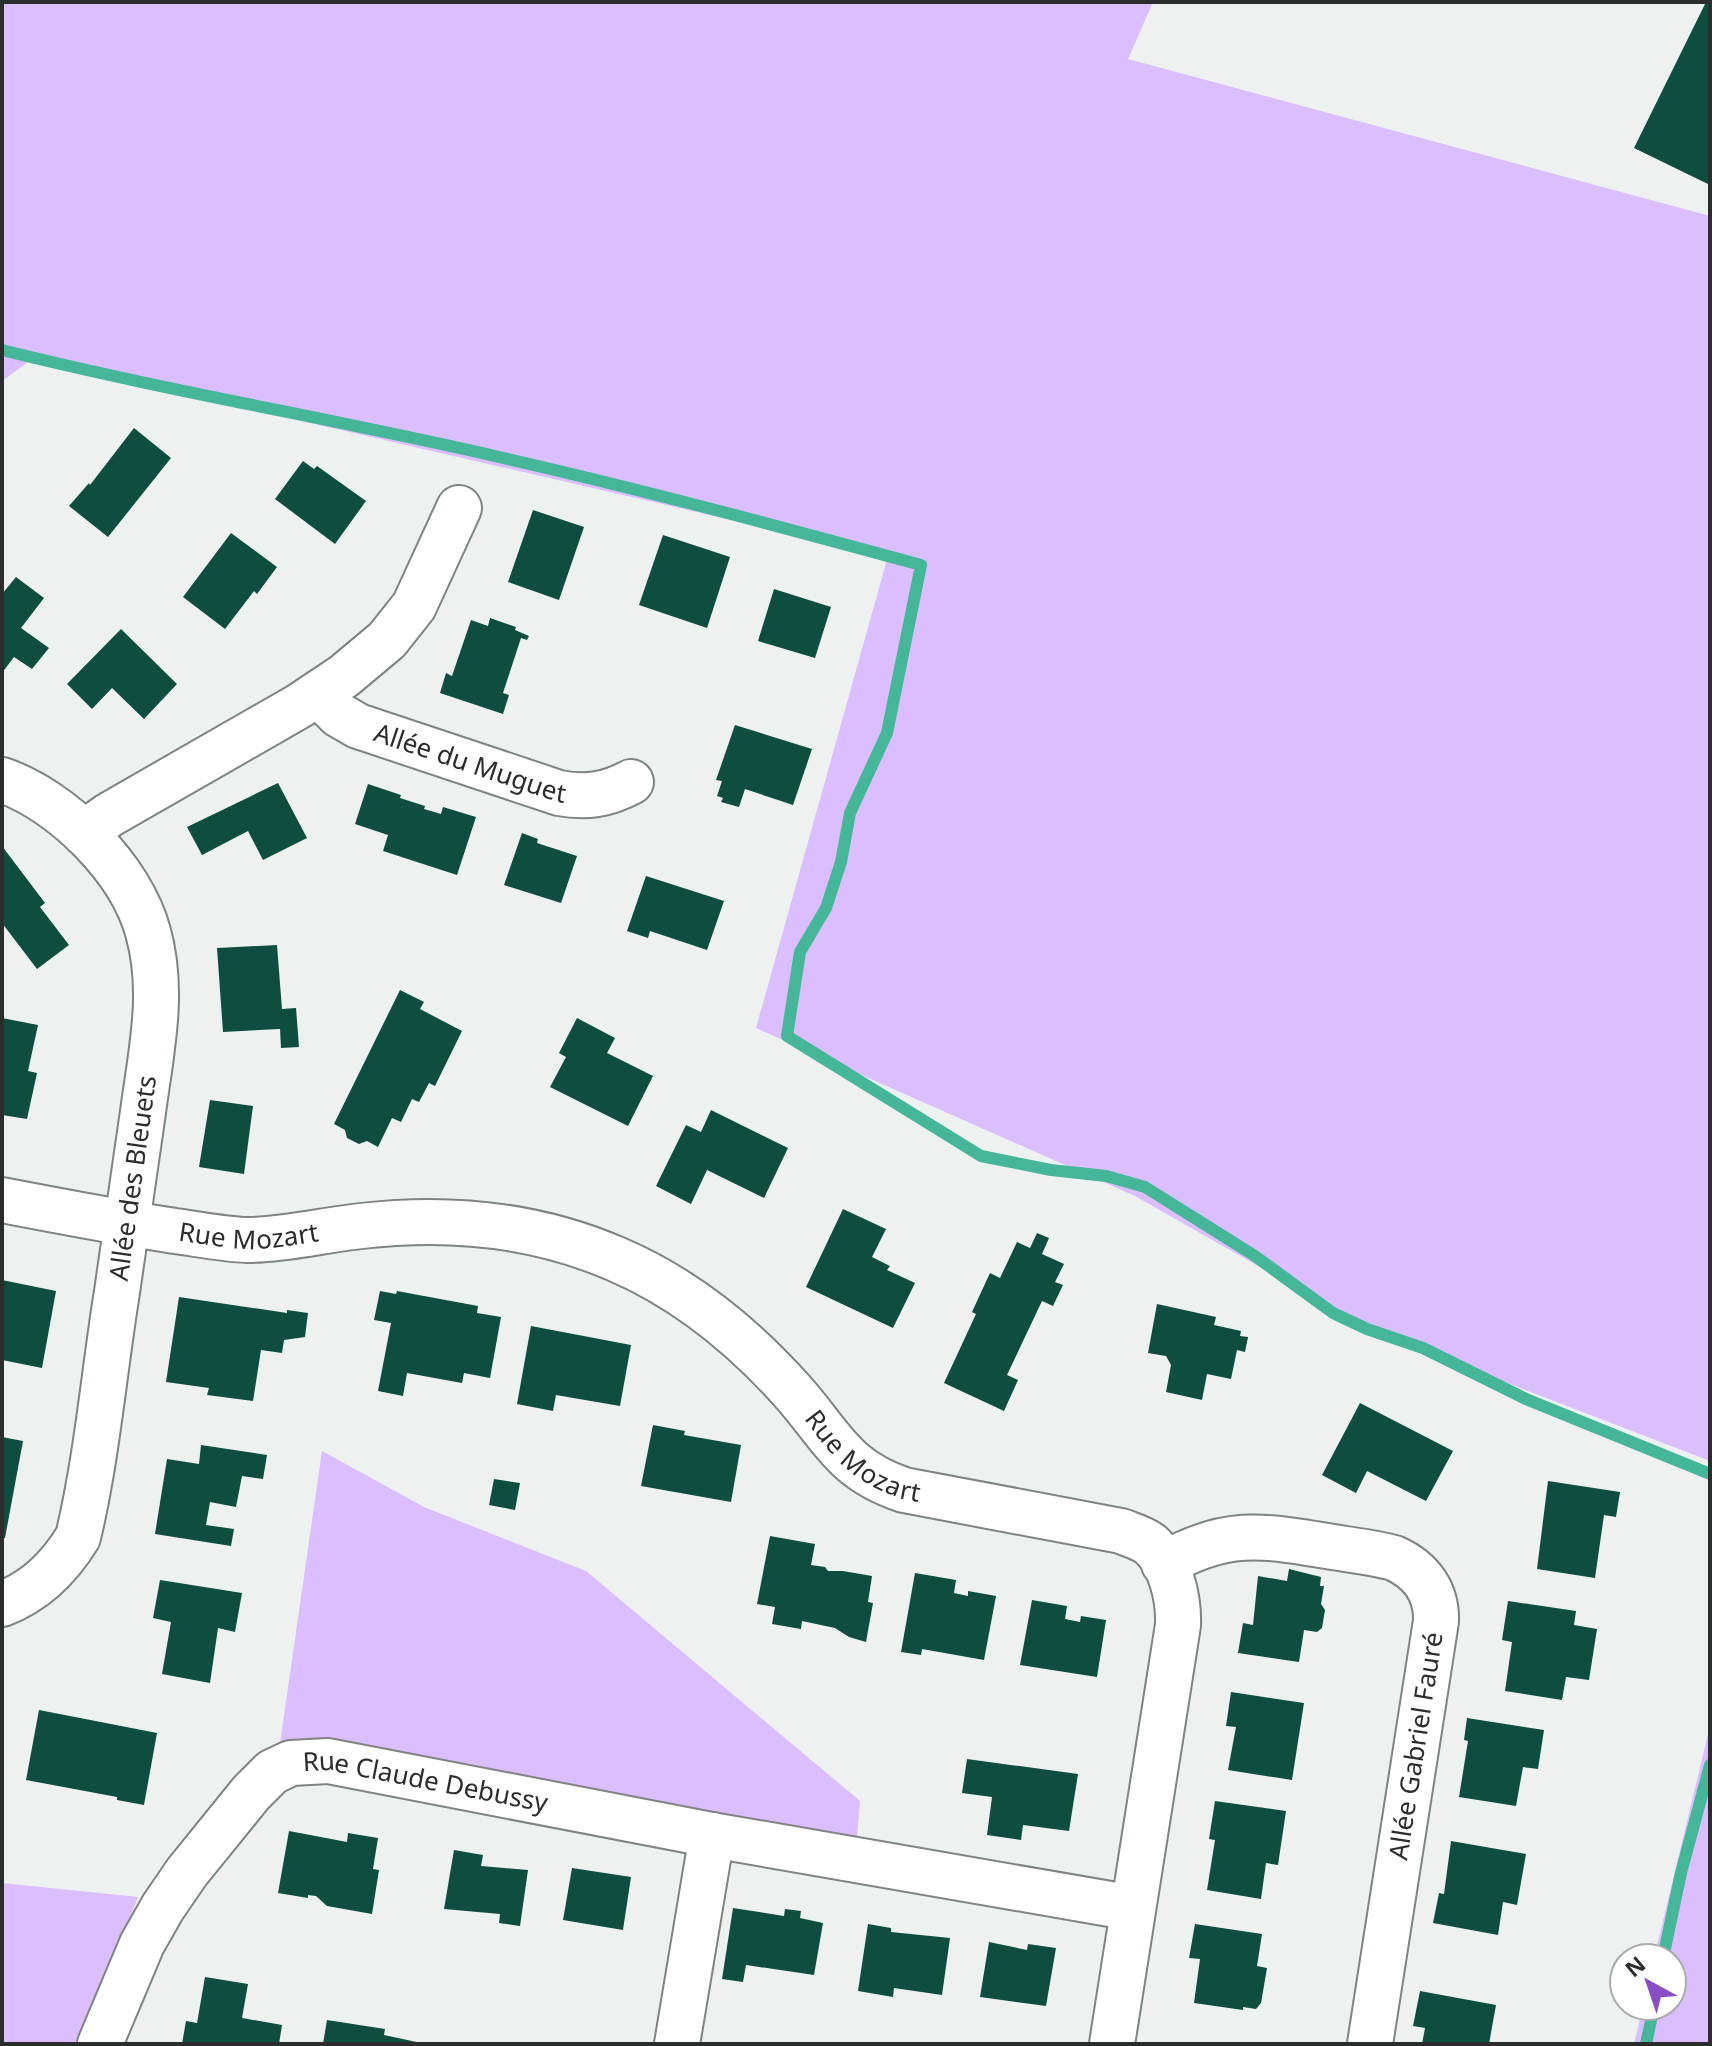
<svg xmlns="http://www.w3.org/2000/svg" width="1712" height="2046" font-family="'Noto Sans',sans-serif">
<rect width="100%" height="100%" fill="#edf2f0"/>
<path fill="#dbbeff" d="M2 2H1153L1128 59 1710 216V1461L1374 1332 1135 1196 756 1028 888 556 32 359 2 381Z
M322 1451 424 1507 586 1571 860 1801 856 1850 280 1743Z
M1710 1726V2044H1634L1643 2006H1672V1958H1654Z
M2 1883 138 1897 81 2044H2Z"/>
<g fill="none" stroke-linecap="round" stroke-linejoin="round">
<path stroke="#46b699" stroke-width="12" d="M2 350C167 391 334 419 499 457 641 489 781 527 921 565L887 733 850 813 841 862 826 908 800 952 787 1036 981 1156 1051 1170 1106 1176 1145 1187 1255 1256 1333 1313 1367 1329 1423 1348 1526 1399 1710 1474
M1663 1958 1681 1873 1710 1765
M1646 2044 1654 2006"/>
</g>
<path fill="#0f4e3f" d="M1706 2H1710V185L1634 148Z
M134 428 171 458 108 537 69 506 89 483 90 485Z
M303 461 314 469 317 466 366 501 335 544 275 499Z
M533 510 584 527 559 600 508 582Z
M231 533 277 567 257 594 254 591 225 629 183 597Z
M663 535 730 557 707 628 639 605Z
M16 577 44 598 21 628 49 648 32 669 14 657 2 673V594Z
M774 589 831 607 815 658 758 641Z
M490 618 516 627 515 630 529 636 527 640 521 638 503 693 509 695 503 714 440 693 446 673 452 676 471 620 488 626Z
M121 629 177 684 144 719 112 688 92 709 67 684Z
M735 725 812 749 793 805 745 789 739 807 721 802 723 798 717 796 722 781 716 780Z
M278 783 307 838 263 860 248 831 202 855 187 827Z
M368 784 401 795 400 798 425 806 424 809 441 814 443 807 476 817 457 875 383 851 388 835 355 824Z
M522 833 538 839 537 843 577 856 561 903 504 885Z
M2 846 45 903 40 907 69 945 37 969 2 923Z
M646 876 724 901 707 950 650 931 648 938 627 931Z
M277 945 282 1009 296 1008 299 1047 281 1048 280 1029 223 1032 217 948Z
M400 990 424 1002 420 1009 462 1031 435 1086 429 1083 419 1102 412 1099 401 1122 392 1118 378 1147 367 1141 359 1144 347 1138 345 1130 334 1124Z
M2 1018 38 1025 28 1071 37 1073 27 1119 2 1115Z
M577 1018 615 1038 607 1053 653 1076 628 1126 550 1087 566 1057 559 1053Z
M210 1100 253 1106 244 1174 199 1167Z
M711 1110 788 1148 764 1198 707 1170 691 1204 656 1186 686 1125 701 1132Z
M843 1209 886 1229 872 1257 890 1266 887 1270 915 1283 893 1328 806 1287Z
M1037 1233 1049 1238 1042 1254 1064 1264 1055 1282 1063 1285 1053 1306 1042 1301 1007 1375 1018 1380 1004 1411 944 1383 976 1314 972 1312 990 1273 1000 1278 1017 1242 1030 1248Z
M2 1280 56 1291 42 1368 2 1360Z
M380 1291 396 1294 397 1291 478 1306 477 1313 501 1317 490 1378 464 1373 462 1383 407 1373 403 1396 378 1391 391 1323 374 1320Z
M179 1297 287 1313V1310L308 1313 305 1337 284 1340 282 1353 261 1350 253 1401 207 1395 209 1388 166 1382Z
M1157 1304 1216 1317 1214 1325 1241 1331 1240 1336 1248 1337 1245 1352 1237 1350 1231 1379 1207 1374 1202 1400 1166 1392 1171 1365 1166 1356 1148 1353Z
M531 1326 631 1345 620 1406 556 1395 553 1411 517 1404Z
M1360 1403 1453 1451 1426 1501 1367 1471 1356 1493 1322 1475Z
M653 1425 685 1431 684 1435 741 1445 731 1502 641 1486Z
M2 1437 23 1441 5 1538H2Z
M201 1445 267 1455 263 1479 242 1476 236 1507 210 1502 206 1525 234 1529 231 1546 155 1534 167 1459 199 1464Z
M494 1479 520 1483 515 1510 489 1505Z
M1548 1481 1620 1492 1616 1517 1604 1515 1595 1578 1537 1569Z
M770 1536 815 1544 811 1565 825 1567 828 1571H843L872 1576 868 1602 873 1603 866 1642 849 1637 835 1628 802 1621 801 1629 772 1624 775 1607 757 1604Z
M1289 1569 1321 1577 1320 1586H1324L1321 1604 1325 1610 1322 1628 1317 1632 1304 1630 1299 1662 1238 1653 1243 1623 1253 1625 1258 1576 1287 1581Z
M915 1573 956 1580 954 1593 968 1596V1591L996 1596 984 1660 922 1649 921 1655 901 1652Z
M160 1580 242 1593 235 1632 218 1628 210 1683 162 1674 171 1622 153 1618Z
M1032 1600 1067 1606 1065 1619 1080 1622 1081 1616 1106 1620 1097 1677 1020 1665Z
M1508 1601 1576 1611 1574 1625 1597 1629 1589 1680 1566 1677 1562 1700 1505 1691 1512 1642 1502 1640Z
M1231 1692 1304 1703 1292 1780 1228 1770 1236 1727 1226 1726Z
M39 1710 157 1733 144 1805 117 1800V1797L26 1780Z
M1467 1718 1544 1730 1538 1769 1523 1767 1516 1806 1459 1797 1468 1741 1464 1740Z
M967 1759 1078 1774 1069 1831 1023 1825 1021 1840 987 1835 992 1797 962 1793Z
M1215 1801 1286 1811 1278 1865 1266 1863 1261 1899 1207 1890 1215 1840 1209 1839Z
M289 1831 347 1842 348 1833 378 1838 373 1869 379 1870 372 1914 327 1906 316 1896 308 1895V1898L278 1893Z
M1451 1841 1526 1854 1517 1905 1503 1902 1498 1935 1433 1923 1439 1893 1444 1894Z
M454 1850 483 1855 481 1866 528 1870 520 1926 499 1923 500 1914 444 1909Z
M572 1868 631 1877 623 1930 563 1920Z
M733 1908 784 1916 785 1909 801 1911 800 1918 823 1923 814 1975 746 1965 743 1982 722 1979Z
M868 1924 891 1928V1932L950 1938 942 1995 894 1988 893 1997 858 1991Z
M1195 1924 1262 1934 1257 1966 1267 1968 1261 2003 1256 2009 1243 2007V2010L1194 2003 1200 1959 1189 1958Z
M989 1942 1027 1950 1028 1944 1056 1948 1046 2006 980 1997Z
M205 1977 248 1984 242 2018 282 2025 279 2044H182L186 2021 197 2023Z
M1420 1991 1496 2005 1489 2044H1422L1425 2028 1413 2026Z
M327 2020 385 2029 384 2035 426 2044H323Z"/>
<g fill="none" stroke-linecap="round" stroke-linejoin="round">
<g stroke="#7f8382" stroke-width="48">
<g id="minor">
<path id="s1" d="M318 694 339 715 358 726 559 793C586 798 607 795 631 782"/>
<path d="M2 780C63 801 131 869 148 932 165 992 151 1052 143 1112 134 1172 126 1232 117 1292 104 1372 97 1458 78 1537 59 1568 36 1591 2 1604"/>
<path d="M84 833 109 815 299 706 344 676 387 640 414 606 459 508"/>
<path id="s2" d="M2 1200C59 1211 117 1222 175 1231 198 1234 223 1239 247 1240 284 1240 323 1230 361 1226 447 1216 535 1224 616 1259 684 1288 744 1337 793 1392 833 1437 842 1469 904 1490L1121 1531C1131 1535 1142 1538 1150 1544 1171 1562 1179 1599 1178 1625L1112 2044"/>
<path d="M1164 1564C1226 1529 1260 1535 1327 1546 1349 1550 1373 1552 1394 1558 1421 1570 1437 1592 1436 1621L1370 2044"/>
<path id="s3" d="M100 2044 142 1944 163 1907 187 1872 251 1793 272 1772 291 1763 328 1761 712 1835 1133 1908"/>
<path d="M677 2044 712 1835"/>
</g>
</g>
<use href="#minor" stroke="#fff" stroke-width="44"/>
</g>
<g text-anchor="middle" stroke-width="8" stroke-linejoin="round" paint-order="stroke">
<g font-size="26" fill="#2b2c2c" stroke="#fff">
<text dy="9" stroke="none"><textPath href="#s1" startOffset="170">Allée du Muguet</textPath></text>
<text transform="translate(133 1178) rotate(-82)" y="9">Allée des Bleuets</text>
<text dy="9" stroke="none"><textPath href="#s2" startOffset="250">Rue Mozart</textPath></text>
<text dy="9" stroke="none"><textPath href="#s2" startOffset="944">Rue Mozart</textPath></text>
<text transform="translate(1416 1746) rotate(-81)" y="9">Allée Gabriel Fauré</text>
<text dy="9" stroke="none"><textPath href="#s3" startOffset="482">Rue Claude Debussy</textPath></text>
</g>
</g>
<rect width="1712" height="2046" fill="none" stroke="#2b2c2c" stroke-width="8"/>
<g transform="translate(1648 1982) rotate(320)"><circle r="38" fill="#ffffff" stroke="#aaabab" stroke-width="2"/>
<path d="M0-6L14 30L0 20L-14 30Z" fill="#8a4dc3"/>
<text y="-12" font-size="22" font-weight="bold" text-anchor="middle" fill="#2b2c2c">N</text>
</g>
</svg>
